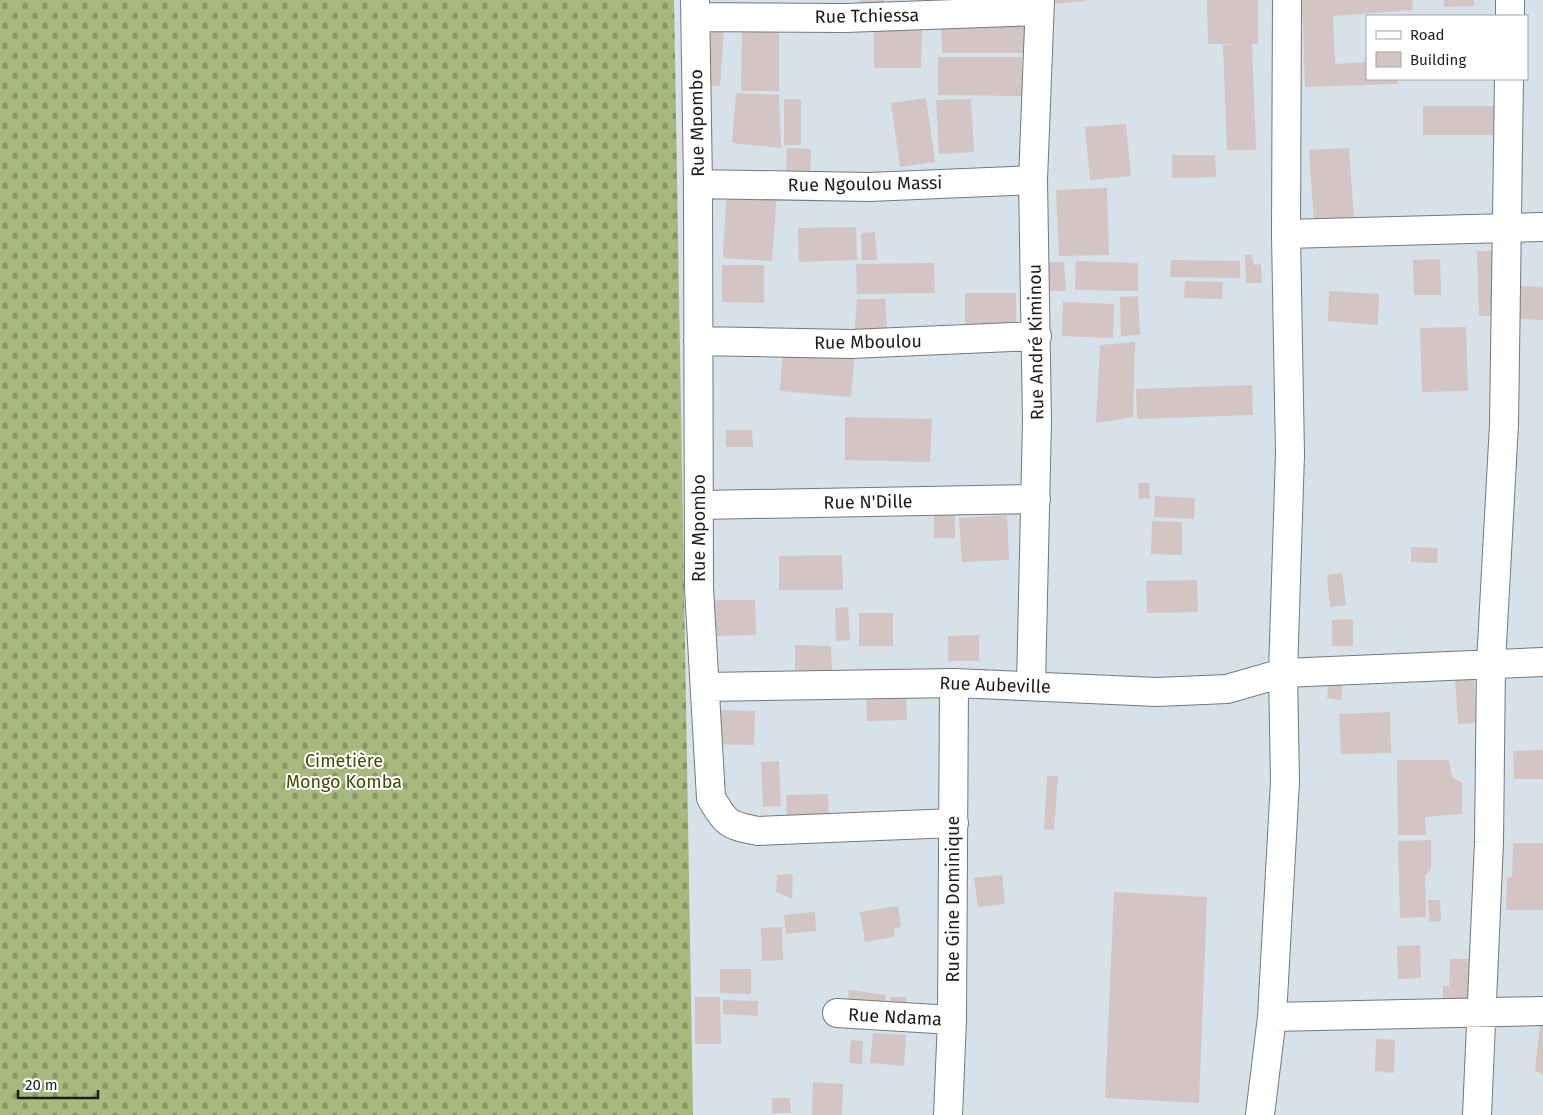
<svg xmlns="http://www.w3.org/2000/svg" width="1543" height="1115" font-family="'Fira Sans',sans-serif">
<defs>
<pattern id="cemetery-stones" width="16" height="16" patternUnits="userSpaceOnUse" patternTransform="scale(1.25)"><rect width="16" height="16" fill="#a8b97e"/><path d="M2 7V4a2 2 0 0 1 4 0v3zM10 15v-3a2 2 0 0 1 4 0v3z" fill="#889667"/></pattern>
</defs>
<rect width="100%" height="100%" fill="#d6e1e9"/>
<path fill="url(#cemetery-stones)" d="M0 0H674L693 1115H0Z"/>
<path fill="#d3c5c3" d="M860 0H884L885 9 860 10Z
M1053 0H1085V1L1053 4Z
M1207 0H1258V44H1252L1256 150H1227L1223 45 1235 44H1208Z
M1302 0H1412L1413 10 1333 16 1335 64 1367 62V79H1397L1398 84 1305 87Z
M1444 0H1474V6L1444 7Z
M941 18H1024L1025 53H942Z
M874 22 922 23 921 68H874Z
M742 25H779V91H741Z
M704 28 724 29 720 86 701 85Z
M938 57H1022V96L938 95Z
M736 93 779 95 781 148 732 143Z
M926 98 935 162 900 167 891 103Z
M784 99H801V145H784Z
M971 99 974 152 939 154 936 100Z
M1423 106H1496V135H1423Z
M1126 124 1131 176 1090 180 1085 127Z
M787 148 811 149 810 174 786 173Z
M1349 148 1354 219 1314 222 1309 150Z
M1172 155H1215L1216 177 1172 178Z
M727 186 777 190 772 261 723 258Z
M1107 188 1109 255 1059 256 1056 190Z
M856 227 857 260 799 262 798 228Z
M875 232 877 260H862L861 233Z
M1477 251H1493L1494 316H1479Z
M1245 255H1252L1254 265 1261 264 1262 283H1246Z
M1440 259 1441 295H1414L1413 260Z
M1171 260 1240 261V278L1170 277Z
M1076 261 1138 263V291L1075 290Z
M1044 262H1064L1066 291H1045Z
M934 263 935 293 857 294 856 264Z
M722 265H764V303L722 302Z
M1185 281 1223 282 1222 299 1184 298Z
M1517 286 1543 287V320L1516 319Z
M1329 291 1379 294 1378 325 1328 321Z
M965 293H1016V326H965Z
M1138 296 1140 335 1121 336 1120 297Z
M857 299H885L888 340 854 338Z
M1063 302 1114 304 1113 338 1062 336Z
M1466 327 1468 391 1422 392 1420 328Z
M1135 342 1133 417 1096 423 1100 345Z
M783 345 855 350 851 397 780 391Z
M1252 385 1253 415 1137 419 1136 389Z
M845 417 932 419 930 462 845 460Z
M726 430H752L753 447H726Z
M1138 483H1149L1150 498 1139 499Z
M1155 496 1195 498 1194 519 1154 517Z
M955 508V538H934V509Z
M1007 515 1009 560 962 562 959 518Z
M1152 521 1182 522V555L1151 554Z
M1411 547 1438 548 1437 563 1411 562Z
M842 555 843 590H779V556Z
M1342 573 1346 605 1330 607 1327 575Z
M1197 580 1198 612 1147 613 1146 581Z
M710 600H755L756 635 710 636Z
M848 607 850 640 836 641 835 608Z
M859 613H893V646H859Z
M1353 619V646H1332V620Z
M979 635V661H948V636Z
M795 645 831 646 832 671 795 670Z
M1474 678 1477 723 1458 724 1455 679Z
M1329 679 1343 681 1341 700 1327 698Z
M906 690 907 720 867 721 866 691Z
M711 710 755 711 754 745 710 744Z
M1390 712 1391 753 1341 754 1339 714Z
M1543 750V779H1514L1513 751Z
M1397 760H1449L1452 777 1462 783V814L1425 817 1426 835H1398Z
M779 761 781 806 763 807 761 762Z
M1047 776H1058L1054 830 1044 829Z
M828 794 829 816 787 817 786 795Z
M1431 840V870L1425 875 1426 917 1400 918 1398 841Z
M1513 843H1543V910H1506L1507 878 1512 877Z
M793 874 792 899 776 892 777 875Z
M1002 875 1005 904 978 907 974 878Z
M1114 892 1207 897 1199 1103 1105 1098Z
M1428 900H1440L1441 921 1429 922Z
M898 906 901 927 895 928 894 937 865 942 860 912Z
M815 912 816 931 786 934 784 915Z
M782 927 783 960 762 961 761 928Z
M1420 945 1421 978 1398 979 1397 946Z
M1450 959H1470V1001L1443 1000V986H1449Z
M720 969H751V994L720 993Z
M849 990 886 995 884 1008 847 1002Z
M695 997H720L721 1044H695Z
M890 997H906V1010H890Z
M723 1000 758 1001V1016L723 1014Z
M1540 1026H1543V1075L1535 1070Z
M873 1033 906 1035 904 1066 870 1063Z
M1376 1039 1395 1040 1394 1073 1375 1071Z
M851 1040 863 1041 862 1064 849 1063Z
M813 1082 843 1084 842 1115H812Z
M772 1098H790L791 1113H772Z"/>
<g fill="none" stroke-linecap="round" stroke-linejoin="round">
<g stroke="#707a81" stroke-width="30">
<path id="minor" d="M695 0 698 184 699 588 711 798C727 825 728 825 758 831L954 823
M1510 16V0
M696 17 845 18 1039 11
M698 184 869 187 1033 180
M1286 234 1543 227
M698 341 851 344 1037 336
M700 505 1036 499
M1031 685 1037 421 1033 180 1040 0
M705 687 954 683 1157 692 1227 689 1283 673 1543 662
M837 1013 952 1020
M1272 1017 1543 1011
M948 1115 952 1020 954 683
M1260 1115 1272 1017 1285 781 1283 673 1290 454 1286 234 1287 0
M1477 1115 1489 842 1491 663 1504 424 1509 79"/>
</g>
<use href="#minor" stroke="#fff" stroke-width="28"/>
</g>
<g text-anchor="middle" stroke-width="4" stroke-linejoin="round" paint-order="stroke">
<g font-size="18" fill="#1a1e21" stroke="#fff">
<text transform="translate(867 16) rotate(-1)" y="6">Rue Tchiessa</text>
<text transform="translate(697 123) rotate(-91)" y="6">Rue Mpombo</text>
<text transform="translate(865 184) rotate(-1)" y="6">Rue Ngoulou Massi</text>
<text transform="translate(868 342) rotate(-1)" y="6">Rue Mboulou</text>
<text transform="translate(1036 342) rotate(-91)" y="6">Rue André Kiminou</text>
<text transform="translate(868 502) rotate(-1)" y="6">Rue N'Dille</text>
<text transform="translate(699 528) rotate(-90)" y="6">Rue Mpombo</text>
<text transform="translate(995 685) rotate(2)" y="6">Rue Aubeville</text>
<text transform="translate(953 899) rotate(-90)" y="6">Rue Gine Dominique</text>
<text transform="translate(895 1017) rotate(3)" y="6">Rue Ndama</text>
</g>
<g font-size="18" fill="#404e05" stroke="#fff">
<text x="344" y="767">Cimetière<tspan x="344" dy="21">Mongo Komba</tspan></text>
</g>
</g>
<rect x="1366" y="15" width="162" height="65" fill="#ffffff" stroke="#a3a5a6"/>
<rect x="1376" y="31" width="25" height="8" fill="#ffffff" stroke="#a3a5a6"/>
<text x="1410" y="40" font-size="15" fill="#1a1e21">Road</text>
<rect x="1376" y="52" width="25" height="15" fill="#d3c5c3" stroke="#a3a5a6"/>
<text x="1410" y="65" font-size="15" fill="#1a1e21">Building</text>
<path d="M18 1090v8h80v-8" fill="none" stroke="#1a1e21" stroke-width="2.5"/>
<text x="25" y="1090" font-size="15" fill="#1a1e21" stroke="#ffffff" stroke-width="4" paint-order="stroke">20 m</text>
</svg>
